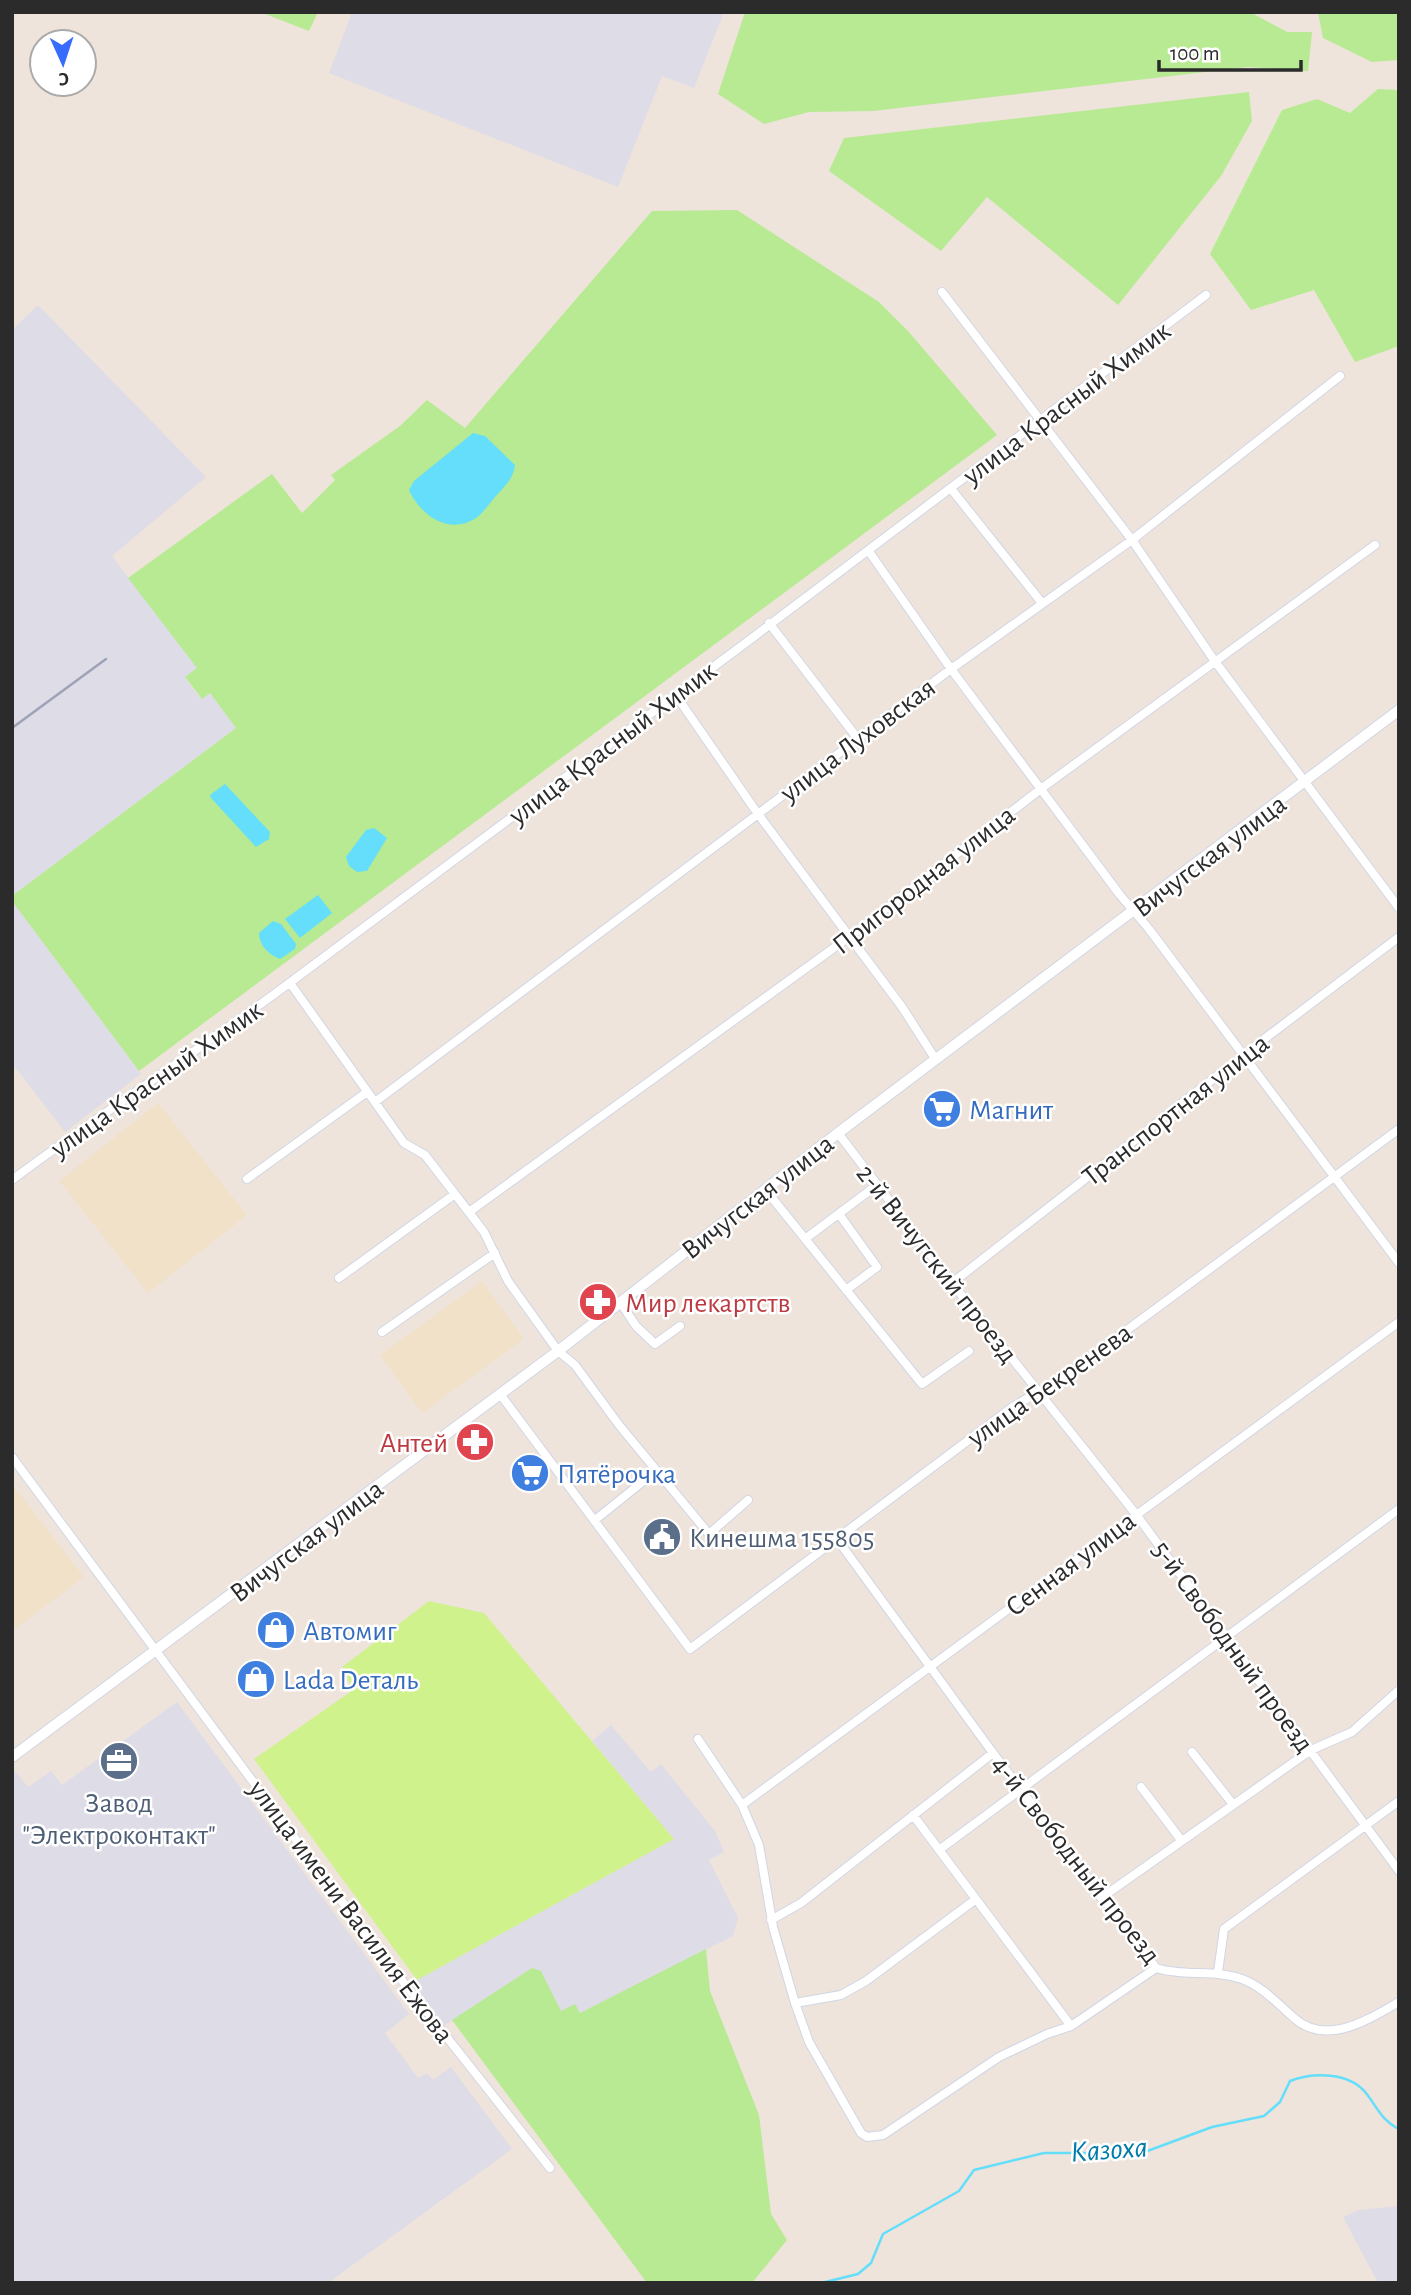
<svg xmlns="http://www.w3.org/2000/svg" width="1411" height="2295" font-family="'Alegreya Sans',sans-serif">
<rect width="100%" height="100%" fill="#eee4db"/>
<path fill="#dedce6" d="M352 12H724L694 88 662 76 618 187 329 73Z
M38 305 206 477 112 556 198 669 185 678 201 699 210 693 236 728 12 896V330Z
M12 901 141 1074 65 1132 12 1063Z
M177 1702 409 2014 385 2033 418 2078 427 2073 433 2080 451 2067 512 2149 328 2283H12V1775L16 1772 28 1787 51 1771 62 1785Z
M611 1725 651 1772 661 1764 715 1831 724 1852 709 1860 738 1918 733 1936 580 2013 561 2012 541 1971 532 1968 445 2025 412 1982 674 1839 592 1741Z
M1399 2206V2283H1378L1343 2217 1359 2210Z"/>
<path fill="#f1e1c9" d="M158 1103 247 1215 148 1293 59 1181Z
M482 1281 524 1339 422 1413 380 1355Z
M12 1484 84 1577 12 1631Z"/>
<path fill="#b7ea92" d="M260 12H318L309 31Z
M745 12H1250L1287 32H1312L1308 71 1248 67 873 111 809 112 764 124 718 94Z
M1318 12H1399V60L1372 62 1323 38Z
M1378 89 1399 90V346L1355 362 1314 290 1251 310 1210 254 1282 110 1317 99 1350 113Z
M1249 92 1252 121 1221 176 1118 305 987 197 941 251 829 171 844 138Z
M737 210 879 302 908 331 997 435 139 1071 12 901V896L236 728 210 693 202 699 185 677 197 668 128 578 272 474 302 513 335 480 331 475 400 426 427 400 465 428 652 211Z
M706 1949 710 1991 759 2115 771 2214 787 2240 752 2283H647L452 2020 532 1968 541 1971 561 2011 575 2004 580 2013Z"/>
<path fill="#cff28d" d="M429 1601 484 1613 674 1839 417 1980 254 1759 353 1690 342 1667Z"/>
<path fill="#64defa" d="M473 433 485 436 515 465C513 480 504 487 495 497 489 504 483 513 476 518 449 536 420 515 409 490L414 481Z
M225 784 270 832 269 839 256 847 211 798 210 795Z
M374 828 387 838 367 871 357 872 349 866 346 857 366 830Z
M318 895 332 913 300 938 285 919Z
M273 921 281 924 296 944 295 949 280 959C269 955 259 945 259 933Z"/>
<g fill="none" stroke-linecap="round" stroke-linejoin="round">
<path stroke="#64defa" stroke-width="2.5" d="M821 2283 858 2274 871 2263 883 2234 959 2191 974 2170 1044 2153H1142L1212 2127 1264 2116 1280 2102 1290 2081C1313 2072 1349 2072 1366 2093 1377 2107 1382 2121 1399 2129"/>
<g stroke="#d0d6e5" stroke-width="10">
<path id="minor" d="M942 292 1132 540 1214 660 1399 908
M952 490 1042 603
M870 553 951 669 1120 895 1149 929 1399 1263
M769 623 858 739
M675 694 758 814 902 1007 936 1060
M290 983 404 1143 425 1155 484 1232 508 1281 558 1351 575 1365 619 1425 709 1534 748 1500
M375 1102 951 669 1132 540 1340 376
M838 1133 952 1283 1135 1513 1399 1871
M247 1179 367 1092
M12 1180C104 1111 200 1050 292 981 598 754 903 526 1206 295
M765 1189 922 1384 969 1351
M469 1212 849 937 1042 788 1375 545
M839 1214 877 1267 846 1290
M805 1239 877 1185
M339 1278 455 1194
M952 1283 1227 1068 1247 1059 1255 1046 1399 937
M620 1302 636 1326 655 1344 680 1326
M382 1332 495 1253
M500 1394 690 1649 1014 1406 1058 1381 1399 1129
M12 1457 375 1946 550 2168
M595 1520 656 1471
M837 1539 993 1753 1156 1968C1184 1977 1214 1969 1242 1979 1263 1987 1277 2003 1294 2018 1327 2047 1369 2019 1399 2002
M698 1739 742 1805 759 1845 773 1927 795 2003 809 2042 861 2133 867 2137 883 2135 999 2057 1047 2034 1071 2026 1156 1968
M1192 1752 1232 1803
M1141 1787 1181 1840
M742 1805 1399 1322
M913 1815 1071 2026
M939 1850 1399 1509
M1101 1898 1311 1750 1352 1732 1399 1690
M771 1920 801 1903 993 1753
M1218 1972 1224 1929 1399 1801
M795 2003 841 1995 866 1981 976 1899"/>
</g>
<g stroke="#d0d6e5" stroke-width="12">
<path id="secondary" d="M12 1757 558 1351 838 1133 1399 710"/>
</g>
<use href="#minor" stroke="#fff" stroke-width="8"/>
<use href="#secondary" stroke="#fff" stroke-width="10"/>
<path stroke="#9da3b7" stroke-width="2.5" d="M12 728 106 659"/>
</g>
<defs>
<g id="supermarket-disc" transform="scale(2.0125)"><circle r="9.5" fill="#3f7fe0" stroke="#fff"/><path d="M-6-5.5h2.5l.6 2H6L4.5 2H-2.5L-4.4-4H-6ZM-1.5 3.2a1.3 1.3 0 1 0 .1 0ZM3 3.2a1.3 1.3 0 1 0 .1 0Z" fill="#fff"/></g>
<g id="pharmacy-disc" transform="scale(2.0125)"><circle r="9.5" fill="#e0444e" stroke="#fff"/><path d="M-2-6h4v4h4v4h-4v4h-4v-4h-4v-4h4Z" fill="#fff"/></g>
<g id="civic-disc" transform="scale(2.0125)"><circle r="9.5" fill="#5c6f8a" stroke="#fff"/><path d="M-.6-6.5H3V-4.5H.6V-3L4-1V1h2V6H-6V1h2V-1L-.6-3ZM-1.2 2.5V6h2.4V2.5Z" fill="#fff"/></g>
<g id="shop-disc" transform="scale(2.0125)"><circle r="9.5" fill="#3f7fe0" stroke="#fff"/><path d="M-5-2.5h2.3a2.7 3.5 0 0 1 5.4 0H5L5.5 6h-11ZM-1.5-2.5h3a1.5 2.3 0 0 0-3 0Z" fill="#fff"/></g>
<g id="office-disc" transform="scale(2.0125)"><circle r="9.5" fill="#5c6f8a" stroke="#fff"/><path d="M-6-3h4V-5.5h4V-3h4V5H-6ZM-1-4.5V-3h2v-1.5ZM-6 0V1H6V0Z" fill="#fff"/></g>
</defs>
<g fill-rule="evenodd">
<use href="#supermarket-disc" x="942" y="1109"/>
<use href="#pharmacy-disc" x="598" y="1302"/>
<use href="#pharmacy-disc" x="475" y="1442"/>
<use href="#supermarket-disc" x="530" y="1473"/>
<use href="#civic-disc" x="662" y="1537"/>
<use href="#shop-disc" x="276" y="1630"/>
<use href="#shop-disc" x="256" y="1679"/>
<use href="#office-disc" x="119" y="1761"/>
</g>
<g text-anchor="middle" stroke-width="5" stroke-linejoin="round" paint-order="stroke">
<g font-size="28" fill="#2b2b2b" stroke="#fff">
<text transform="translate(1066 402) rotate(-37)" y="10">улица Красный Химик</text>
<text transform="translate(857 739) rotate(-37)" y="10">улица Луховская</text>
<text transform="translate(612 742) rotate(-37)" y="10">улица Красный Химик</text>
<text transform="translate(1209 855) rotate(-37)" y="10">Вичугская улица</text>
<text transform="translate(923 879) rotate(-38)" y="10">Пригородная улица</text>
<text transform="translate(156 1078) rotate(-35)" y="10">улица Красный Химик</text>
<text transform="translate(1175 1109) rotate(-38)" y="10">Транспортная улица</text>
<text transform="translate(757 1196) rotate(-38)" y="10">Вичугская улица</text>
<text transform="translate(938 1263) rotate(52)" y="10">2-й Вичугский проезд</text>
<text transform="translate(1049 1384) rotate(-35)" y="10">улица Бекренева</text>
<text transform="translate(306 1540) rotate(-37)" y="10">Вичугская улица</text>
<text transform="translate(1070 1563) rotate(-37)" y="10">Сенная улица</text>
<text transform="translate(1234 1646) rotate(54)" y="10">5-й Свободный проезд</text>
<text transform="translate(1077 1859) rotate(52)" y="10">4-й Свободный проезд</text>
<text transform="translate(352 1911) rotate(53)" y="10">улица имени Василия Ежова</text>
</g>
<g font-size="28" fill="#366cbe" stroke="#fff" text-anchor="start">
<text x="969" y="1119">Магнит</text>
<text x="557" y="1483">Пятёрочка</text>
<text x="303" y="1640">Автомиг</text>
<text x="283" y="1689">Lada Dеталь</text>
</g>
<g font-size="28" fill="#be3a42" stroke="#fff" text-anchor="start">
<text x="625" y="1312">Мир лекартств</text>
<text x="448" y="1452" text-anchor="end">Антей</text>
</g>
<g font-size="28" fill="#4e5e75" stroke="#fff" text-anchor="start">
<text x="689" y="1547">Кинешма 155805</text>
<text x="119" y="1812" text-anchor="middle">Завод<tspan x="119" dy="32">"Электроконтакт"</tspan></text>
</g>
<g font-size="30" font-style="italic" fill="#017ca8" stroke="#fff">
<text transform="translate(1109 2149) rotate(-4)" y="10">Казоха</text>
</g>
</g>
<rect width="1411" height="2295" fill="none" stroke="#2b2b2b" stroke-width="28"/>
<g transform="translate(63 63) rotate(177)"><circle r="33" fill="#ffffff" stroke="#aaaaaa" stroke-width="2"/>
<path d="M0-5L12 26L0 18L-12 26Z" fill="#376cff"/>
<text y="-10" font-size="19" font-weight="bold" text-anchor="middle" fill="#2b2b2b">С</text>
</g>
<path d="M1159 60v10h142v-10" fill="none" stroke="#2b2b2b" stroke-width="3.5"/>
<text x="1170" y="60" font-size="21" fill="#2b2b2b" stroke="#ffffff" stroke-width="5" paint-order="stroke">100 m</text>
</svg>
